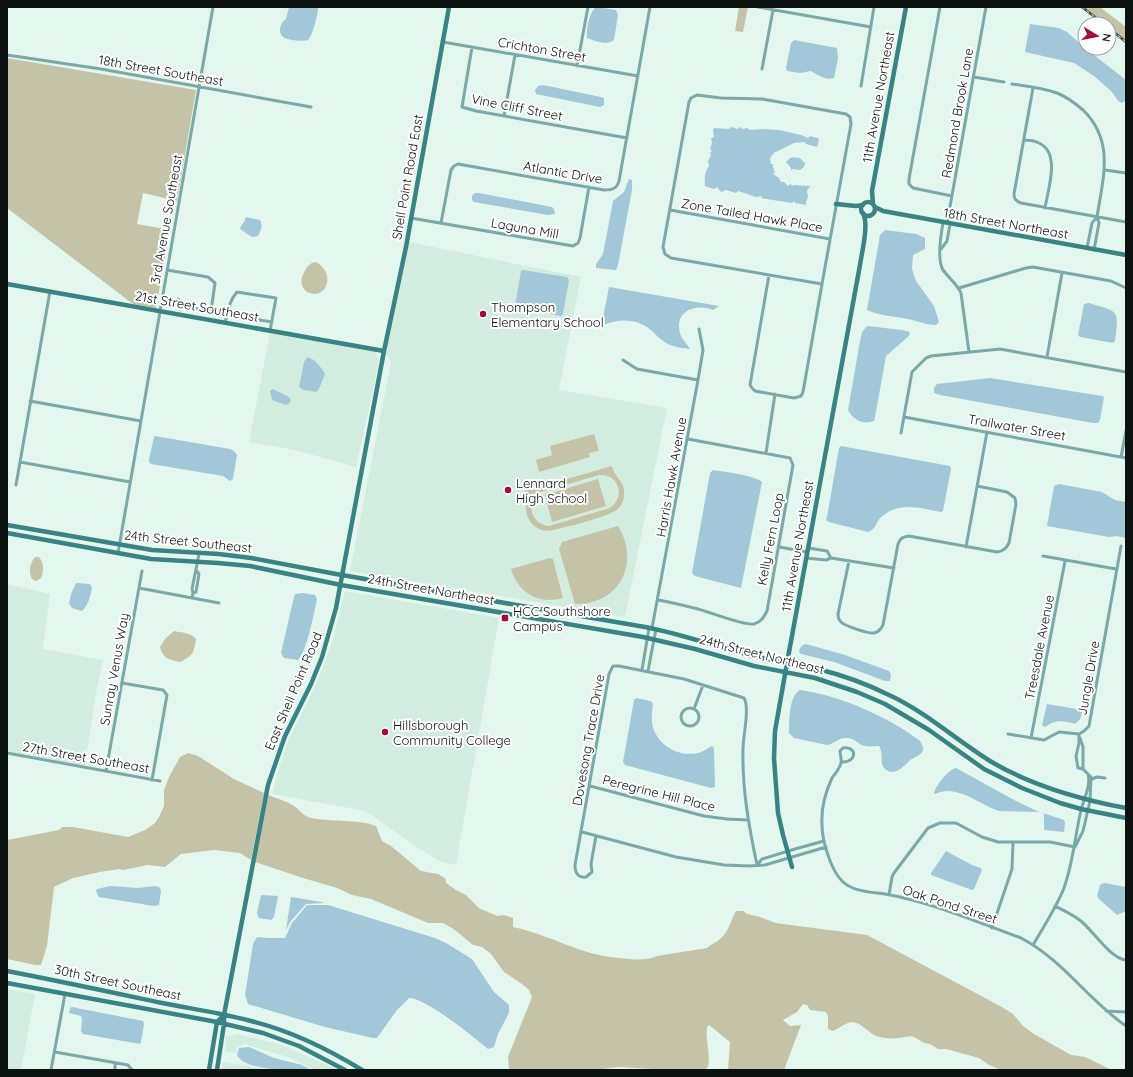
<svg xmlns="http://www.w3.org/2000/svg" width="1133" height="1077" font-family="Quicksand,sans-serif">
<rect width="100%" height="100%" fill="#e4f7ee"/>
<path fill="#d2ede0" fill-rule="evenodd" d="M409 242 581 277 559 390 667 408 625 617 350 571 391 362 384 351Z
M270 332 375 351 379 362 356 467 295 450 249 442ZM308 357 318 363 325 375 322 379 320 388 316 392 302 389 304 362Z
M7 584 50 594 43 649 103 660 97 687 85 766 7 751Z
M345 591 499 618 456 865 441 862 412 844 366 811 272 794 282 758 288 741 311 695 324 665 333 639Z
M7 989 35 994 21 1070H7Z
M239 1034 279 1044 338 1070H315L288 1057 244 1044 242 1046 237 1047 236 1053 225 1051 226 1037Z
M223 1062 263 1069 266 1070H222Z"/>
<path fill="#c5c3a7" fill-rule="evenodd" d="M739 7H748L743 32 735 31Z
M1083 7H1100L1126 27V41L1109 27V24H1105Z
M7 58 196 90 177 201 143 193 137 224 170 230 156 308 133 304 7 208Z
M316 262C325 267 331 278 325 288 317 301 291 291 306 269 309 265 310 263 316 262Z
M594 434 599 451 589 453 590 457 539 472 536 460 552 455 550 446Z
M612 466C614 477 626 482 624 495 624 502 620 509 613 512 606 517 554 531 546 531 529 529 521 510 529 496H527L525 491ZM599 475C619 473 626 497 610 508L549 526C530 524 525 502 541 492Z
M598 479 606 506 552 522 545 495Z
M618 526C641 563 619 605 575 604L559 549 562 542Z
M35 557H39C44 563 44 571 41 578L36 581 32 579C28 572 30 563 35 557Z
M550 558 553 559 563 598C539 605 518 593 511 569Z
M174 631C182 633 190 632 196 639 194 653 193 656 180 662 168 660 163 658 160 647L165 639Z
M188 753 198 756 234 779 264 793 251 860 240 853 214 850 181 854 165 867 148 865 123 870 119 869 100 872 73 878 54 887 47 946 41 965H35L7 959V840L59 830 62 827H73L128 837 145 830 155 823 159 817 164 806V790L169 777 180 757Z
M268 795C276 798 286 801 294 806 300 810 303 816 311 818 331 822 358 819 376 826L382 841 391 846 421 871 438 874 445 878 446 883 456 890 466 895 479 908 497 916 504 915 513 918V927C536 932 556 941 578 949 594 955 613 958 630 959 639 960 648 960 657 956L707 948C711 944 716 943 720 939 729 932 731 919 736 911H743L747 914 760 917 776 923 867 935 1000 1006 1013 1014 1023 1026 1034 1034 1071 1055 1085 1057 1112 1070H1001L989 1065 979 1058 946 1049H938L930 1044 924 1043 912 1036C896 1038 890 1041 874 1035 867 1031 860 1022 852 1022 847 1022 838 1029 833 1031L828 1029V1016L826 1012 810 1010 807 1005 803 1004 797 1012 783 1020 790 1026 801 1025 784 1070H728L730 1042 709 1025 707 1027C705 1040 711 1054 708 1067L704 1070H672L618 1067 602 1069 509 1070 508 1057 532 997 529 990 522 984 504 972 491 954 482 947 473 945 455 930 443 923H428L371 899 352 895 337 888 303 878 255 862Z"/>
<path fill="#a2c7d8" d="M289 7H318C318 14 313 35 308 40 304 42 287 40 283 37 277 32 281 22 286 19Z
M596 7 616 10 618 15 614 40C607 46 595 41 587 38 586 29 589 13 596 7Z
M1030 24 1059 28 1067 32 1085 48 1126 80V100L1122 103 1118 101 1112 92 1094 76 1074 63 1025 52Z
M794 40 837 48 838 58 834 78C826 81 818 75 811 71L800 73 787 71 786 68 791 43Z
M543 85 601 97 604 98V105L600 107 536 94 535 90 538 86Z
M731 127 738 129 740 127 743 129 747 128 750 130 762 129 779 130 801 135 808 138 810 136 818 138 819 140 817 147 806 144 805 142 794 143 776 152H773L775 153 772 155 770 159 771 164H773V167L775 172 773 174 779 178 781 182H784L788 186 790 184 793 186 794 185 810 186 807 191 808 197 806 202V205L795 203 794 201 792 203 761 198 762 196 756 197 738 191 736 193 726 190 721 192 717 187 714 189 705 186C704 179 705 171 709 166L708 161 711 155 710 153 712 151 710 149 712 143 711 138 714 137 713 130 714 128 729 129Z
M795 157V158C800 156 802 161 805 163L804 167 800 170 793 169 791 170V168L786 162 790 158Z
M629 179 632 180V190L618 265 616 270 596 268V264L603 254 613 201 624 192Z
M479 193 552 207 554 209 555 214 548 215 474 202 472 200V196L475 193Z
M246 217 260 220C263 225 261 231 258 236L252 237 240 229 241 226 244 222Z
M885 230 916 234 925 238V249L913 255 912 269 916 281 934 306 939 322 936 325C927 325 917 321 908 319 894 316 880 316 867 310L880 235Z
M523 270 567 277 569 280 563 314 561 316 516 308 515 306 521 271Z
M609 287 719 306 713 310C696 303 674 311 680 333 681 338 687 344 690 349 682 348 673 347 666 343 660 339 656 335 651 330 638 319 619 318 604 325L602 323Z
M1089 303C1119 312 1119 309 1115 341L1113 343 1080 337 1078 335 1084 304Z
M867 326 902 330 910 332 909 336 886 356 875 417 874 421C863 425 853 420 848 410L860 341 862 332Z
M307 357C316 359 320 366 325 374L319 389 316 392 304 390 299 387 304 362Z
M990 378 1102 396 1104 397 1100 420 1098 423H1093L940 395 934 393V388L937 384Z
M273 389 289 397 291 400 289 404 286 405 272 400 270 391Z
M155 436 230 449 234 451 237 455 233 479 230 481 223 476 151 464 149 462V459L154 437Z
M841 446 950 466 951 469 943 511 941 512C918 508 899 501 880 518 876 523 875 530 868 532L829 522 826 520 827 517 839 448Z
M713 470C724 472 754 475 762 482L741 588 695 576 692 573 710 473Z
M1059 484 1102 492 1115 500 1126 502V538L1117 536 1109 537 1047 526 1054 486Z
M76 583 90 584 92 587C91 595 88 606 82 611L72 608 69 604 71 594Z
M303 593 315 595 317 599C314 613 307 651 298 660L284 658 281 653 294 597 295 594Z
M806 644 845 655 889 671 891 674 890 681H885L834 662 801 654 799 652 800 648 803 645Z
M800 690C839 695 889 717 920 741 929 754 917 755 909 761 903 767 894 777 885 769 879 764 884 753 879 746 875 746 869 747 865 746 858 745 855 737 845 738 838 738 834 744 827 745L794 738 789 733C789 722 789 695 800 690Z
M636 698 650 701 653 703C652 711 651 720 653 728 660 747 679 757 698 753 703 752 708 748 712 746L714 748 715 787 711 788 625 765 623 762 634 700Z
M1047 704 1077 709 1082 711C1082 717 1080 720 1075 724 1062 721 1057 719 1045 727L1042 725Z
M956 768 1016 801 1037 811 1064 820 1065 822 1064 832 1045 830 1044 829V813L1040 812 999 811C980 805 956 783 935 794L934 793C936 785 948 770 956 768Z
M946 851 972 865 981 868 982 870 974 889 972 890 931 875V873Z
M1104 883 1126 887V911L1117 915 1099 899 1097 896 1100 885Z
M110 886 138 888 155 886 159 887 161 890 159 905 154 906 99 897 96 891 97 889Z
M261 895 278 896 274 917 271 920 259 918 257 913Z
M291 897 321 902 325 903 306 904 290 922 286 930Z
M307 905H328L435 938 446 943 472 959 494 992 509 1005V1013L498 1034 494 1047 488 1049C472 1036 428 999 409 998L397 1010 377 1038H373L325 1027 248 1004 245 995 253 944 257 937 268 938H285L292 923Z
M72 1007 143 1021 144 1024 141 1042 140 1044 83 1034 81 1031 82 1019 81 1016 69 1013 70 1008Z
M249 1047 274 1058 302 1065 311 1070C294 1070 246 1072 237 1055L239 1048Z"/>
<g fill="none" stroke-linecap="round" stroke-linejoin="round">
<path stroke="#7ba8a8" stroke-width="3" d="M758 7 871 27
M940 7 909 179V184L913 188 952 196
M443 42 638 76
M472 47 462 107 476 111 627 138
M7 55 101 69 311 107
M577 66 588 7
M762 69 773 10
M974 77 1004 82
M1012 84C1027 86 1043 88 1057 93 1067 97 1075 103 1083 110 1115 141 1103 178 1097 217L1099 223 1094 250
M861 86 874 7
M1033 88 1014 194C1014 199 1016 201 1021 203L1126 222
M697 95 721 98 762 99 846 114 850 117 851 124 822 284 671 258 665 254 663 247 689 102 691 98Z
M504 116 515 55
M1024 140C1029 140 1035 141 1039 143 1061 153 1048 189 1045 208
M1105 170 1126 173
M670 210 830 239
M411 218 573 246 578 243 580 238 589 187
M441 223 451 170 454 166 458 164 604 190C612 190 617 189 619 181L650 7
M943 223C941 234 937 260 943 270 949 278 957 284 961 293L969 352
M947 223 986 7
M1087 248 1092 223 1097 217
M941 249 947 241 950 224
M167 270 208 277 215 283 211 311 184 307 178 299
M769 275 750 385 752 388 755 391 794 398 801 396 803 392 822 284
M959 288 1026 268 1033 267 1111 281 1126 288
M254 319 272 322
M225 323C228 311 229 301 237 292L276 298 270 331
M1047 357 1062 273
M623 360 637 369 698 380
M30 401 141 421
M904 417 1126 458
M901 433 912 372 926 358 931 356 1000 349 1126 372
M766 453 775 394
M1121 457 1126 431
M20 462 130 482
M16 485 50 291
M779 547 807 552
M966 547 987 432
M808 548 827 551 831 558
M118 553 213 7
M1043 556 1116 569
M806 558 826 560 831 558 894 568
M849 561 838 614C838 617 839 620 841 622 845 626 869 634 874 633 879 632 881 629 883 625L898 544C900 538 903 537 909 536L997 552C1003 551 1006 549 1009 543L1016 504 1015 498 1007 492 977 486
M139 588 219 603
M193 593 196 592 199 574 196 570
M192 598 193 593 192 589 199 554
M658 600C670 602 682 605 694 608 708 611 743 626 754 624 761 622 764 617 767 611L793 465 790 458 688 439
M652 628 698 380 703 350 699 329
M642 670 649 628
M648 671 656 629
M122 683 163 690 167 695 152 780
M681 717a9 9 0 1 1 18 0a9 9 0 1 1-18 0Z
M694 709 703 685
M1008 734 1044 740 1059 732 1079 734 1084 731 1089 726 1121 546
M1079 734V743L1076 756 1078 768 1083 769 1091 777 1090 801
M1031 738 1065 561
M1080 738 1083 747V769
M7 753 160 781
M841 762C857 763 858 746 843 748L840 751C840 754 842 759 841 763 840 768 835 774 832 778 825 793 821 809 822 825 822 841 831 870 842 881 853 892 871 892 885 894 931 902 977 922 1021 938 1063 960 1088 1000 1126 1026
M106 771 142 571
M1092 779 1097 777 1105 778
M590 786 704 816 727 819 748 820
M582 832 676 857 724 865 750 866 765 865 826 847
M596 836 591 864 592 872 586 877C578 878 575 873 575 865L609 674 613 666H619L684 679 744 698C750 708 743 736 743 749 742 789 749 827 757 865
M1076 845 1083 831 1090 801
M757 865 762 859 795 849 824 841
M889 895 892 877 894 873 928 828 940 823H956L982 837 998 842H1050L1075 847
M1055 906C1065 911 1074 915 1082 922 1094 932 1110 958 1126 960
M992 928 1012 869 1013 842
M1033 945C1044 926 1056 908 1064 888 1073 863 1075 836 1081 810 1084 798 1091 786 1088 774
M1106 1011 1126 1012
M55 1052 128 1065 132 1070
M51 1070 65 994
M115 1070V1063"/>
<path stroke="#3a8384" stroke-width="4.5" d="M861 209a7 7 0 1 1 14 0a7 7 0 1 1-14 0Z
M836 204 856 206 863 205
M873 204 872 191 906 7
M875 207 883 211 1126 255
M7 284 384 351
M7 525 152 550 219 554 251 558 336 574 645 627C682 634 717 647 753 656 775 661 797 664 818 669 842 675 867 684 889 695 926 712 956 740 990 761 1032 786 1078 799 1126 808
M7 533 151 559 218 563 250 566 341 585 643 637 695 649 754 666 815 678 857 692 885 704 929 730 984 769 1022 788 1060 803 1081 809 1126 818
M792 867 783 835 778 813 774 758 775 731 787 663 860 265C862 251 869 225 863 213
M7 971C59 981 110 992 162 1003 192 1009 222 1013 251 1021 291 1031 328 1049 362 1070
M7 983 217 1022 263 1033 299 1046 345 1070
M209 1070 217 1022 224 1015
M217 1070 224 1024V1015L268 785 285 736 311 684 322 657 336 608 384 351 406 247 449 7"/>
<g stroke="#3f4945" stroke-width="2.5">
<path id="rail" d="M1082 7 1104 24
M1109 28 1126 42"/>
</g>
<use href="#rail" stroke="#fff" stroke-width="1" stroke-dasharray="3" stroke-linecap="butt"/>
</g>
<g fill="#a40a3f" stroke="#fff" stroke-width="1.5">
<circle cx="483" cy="314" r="4"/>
<circle cx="508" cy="490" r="4"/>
<rect x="501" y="614" width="8" height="8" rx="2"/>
<circle cx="385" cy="732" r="4"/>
</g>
<g text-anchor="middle" stroke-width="4" stroke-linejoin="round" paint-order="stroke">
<g font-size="13" fill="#0b120f" stroke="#fff">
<text transform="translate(542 49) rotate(10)" y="5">Crichton Street</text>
<text transform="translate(161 70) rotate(10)" y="5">18th Street Southeast</text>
<text transform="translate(878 97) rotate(-80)" y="5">11th Avenue Northeast</text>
<text transform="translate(517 107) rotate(11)" y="5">Vine Cliff Street</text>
<text transform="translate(957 113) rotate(-80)" y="5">Redmond Brook Lane</text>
<text transform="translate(563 172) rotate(10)" y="5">Atlantic Drive</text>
<text transform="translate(407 177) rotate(-80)" y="5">Shell Point Road East</text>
<text transform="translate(752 215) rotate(10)" y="5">Zone Tailed Hawk Place</text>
<text transform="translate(166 219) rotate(-80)" y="5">3rd Avenue Southeast</text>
<text transform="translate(1006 223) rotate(10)" y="5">18th Street Northeast</text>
<text transform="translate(525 228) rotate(10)" y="5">Laguna Mill</text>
<text transform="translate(197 306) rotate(10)" y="5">21st Street Southeast</text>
<text transform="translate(1017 427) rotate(10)" y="5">Trailwater Street</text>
<text transform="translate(671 477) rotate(-80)" y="5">Harris Hawk Avenue</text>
<text transform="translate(770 539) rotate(-79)" y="5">Kelly Fern Loop</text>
<text transform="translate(188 541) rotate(6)" y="5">24th Street Southeast</text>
<text transform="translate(797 546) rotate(-80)" y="5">11th Avenue Northeast</text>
<text transform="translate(431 589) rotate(10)" y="5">24th Street Northeast</text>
<text transform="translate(1039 647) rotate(-79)" y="5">Treesdale Avenue</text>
<text transform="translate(762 654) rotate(14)" y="5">24th Street Northeast</text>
<text transform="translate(114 669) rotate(-80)" y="5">Sunray Venus Way</text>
<text transform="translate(1088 678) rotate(-80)" y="5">Jungle Drive</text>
<text transform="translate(293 691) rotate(-67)" y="5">East Shell Point Road</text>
<text transform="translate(588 740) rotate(-80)" y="5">Dovesong Trace Drive</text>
<text transform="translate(86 757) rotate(10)" y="5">27th Street Southeast</text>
<text transform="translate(659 793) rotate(14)" y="5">Peregrine Hill Place</text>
<text transform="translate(950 904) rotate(18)" y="5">Oak Pond Street</text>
<text transform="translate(118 982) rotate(12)" y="5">30th Street Southeast</text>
</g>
<g font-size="13" fill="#0b120f" stroke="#fff" text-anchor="start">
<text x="491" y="312">Thompson<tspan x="491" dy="15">Elementary School</tspan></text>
<text x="516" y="488">Lennard<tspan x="516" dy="15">High School</tspan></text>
<text x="513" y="616">HCC Southshore<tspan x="513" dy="15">Campus</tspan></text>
<text x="393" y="730">Hillsborough<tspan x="393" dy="15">Community College</tspan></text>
</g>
</g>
<rect width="1133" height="1077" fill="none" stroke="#0b120f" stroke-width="16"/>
<g transform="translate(1097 36) rotate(100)"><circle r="19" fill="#ffffff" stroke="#9da09f"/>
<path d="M0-3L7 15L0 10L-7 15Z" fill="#a40a3f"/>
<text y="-6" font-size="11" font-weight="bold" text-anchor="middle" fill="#0b120f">N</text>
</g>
</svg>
